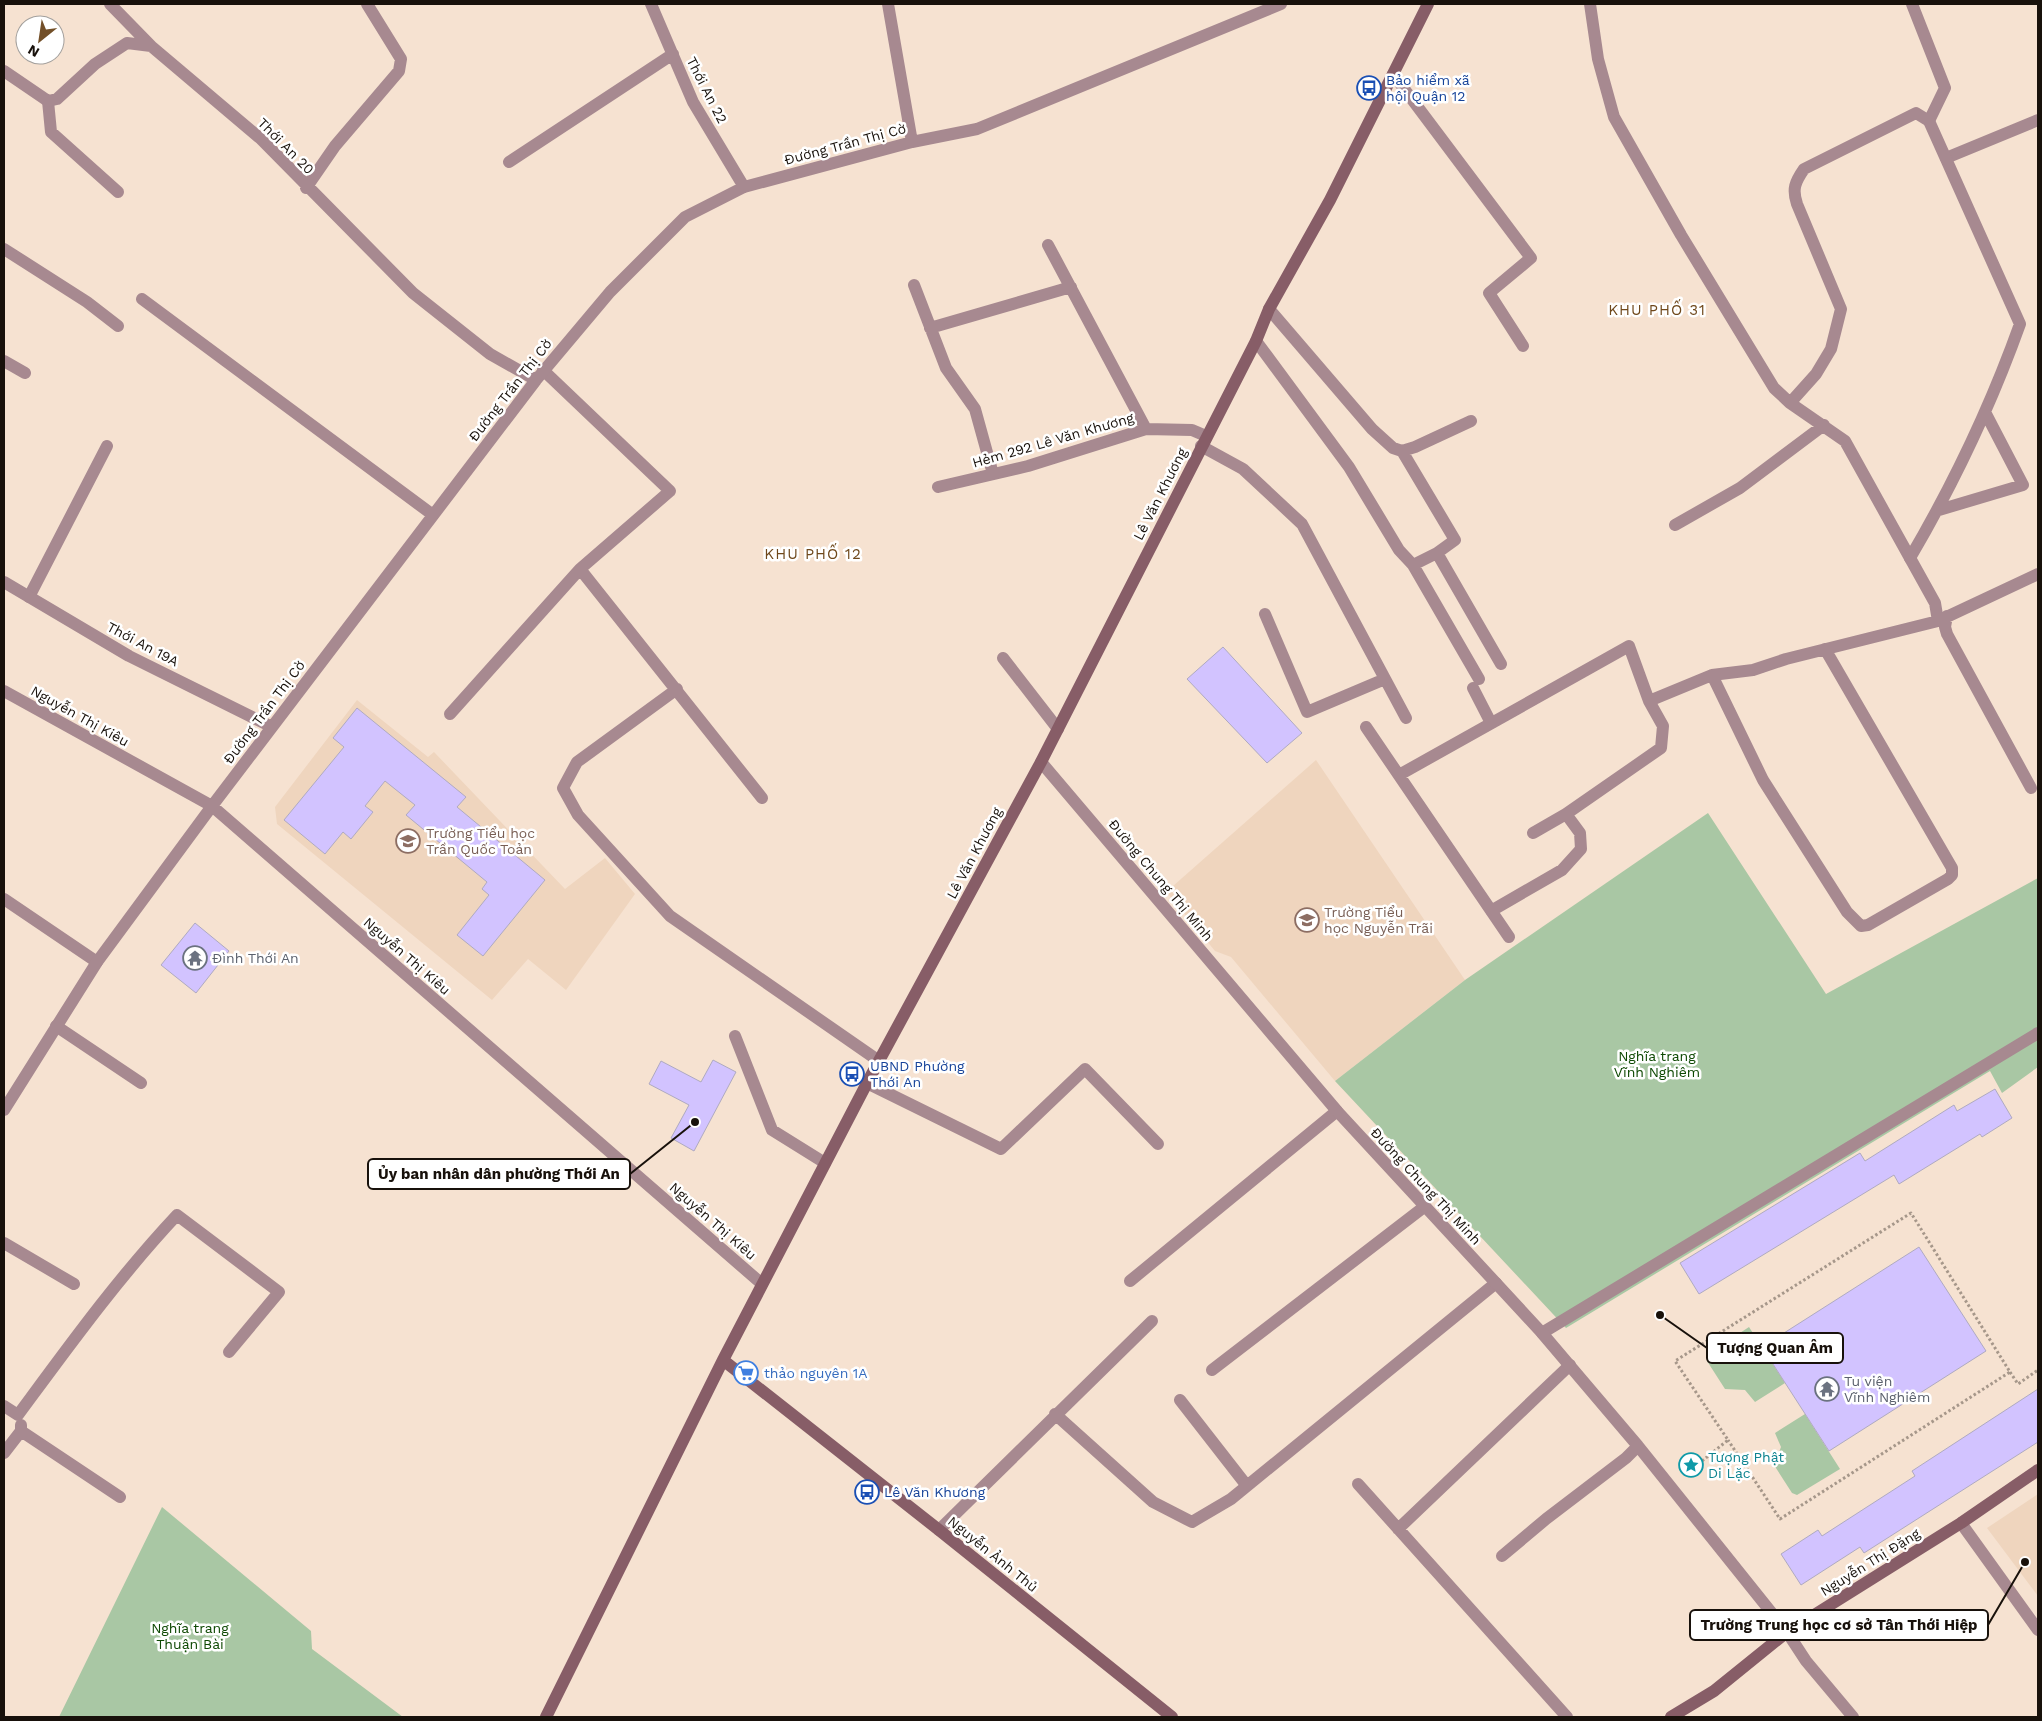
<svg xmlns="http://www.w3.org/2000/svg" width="2042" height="1721" font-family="'Work Sans',sans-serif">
<rect width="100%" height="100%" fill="#f6e2d1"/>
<path fill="#efd5be" d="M357 700 428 757 434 752 565 889 605 858 635 894 566 990 528 959 492 1000 277 824 275 807Z
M1316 760 1465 980 1335 1081 1231 957 1215 951 1164 889 1173 886Z
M2038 1494V1596L1987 1528Z"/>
<path fill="#a9c7a4" d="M1708 813 1826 994 2038 878V1067L2002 1093 1990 1071 1566 1328 1335 1081 1465 980Z
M1749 1327 1785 1383 1755 1402 1745 1390 1725 1389 1707 1361V1356L1711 1352Z
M1805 1414 1840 1469 1797 1495 1792 1493 1774 1465 1781 1447 1775 1433Z
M162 1507 311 1631 312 1649 403 1717H59Z"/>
<path fill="#d2c3ff" stroke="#afaac0" d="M1223 647 1302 733 1267 763 1187 679Z
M357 708 466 797 457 807 545 880 483 956 457 935 489 895 482 889 487 882 406 815 415 805 385 781 365 806 373 812 351 839 343 832 325 854 284 820 344 747 333 738Z
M195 923 229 951 196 993 161 965Z
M713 1060 736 1072 694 1151 671 1138 689 1105 649 1084 661 1061 701 1082Z
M1995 1089 2012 1118 1982 1137 1980 1134 1899 1184 1894 1175 1699 1294 1680 1263 1860 1153 1865 1161 1954 1105 1957 1111Z
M1919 1247 1986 1351 1829 1451 1762 1347Z
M2038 1389V1442L1864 1553 1860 1547 1801 1585 1781 1554 1818 1530 1822 1536 1915 1476 1912 1471Z"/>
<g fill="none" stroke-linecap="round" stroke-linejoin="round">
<path stroke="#a6978a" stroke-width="3" stroke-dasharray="2.5 2.5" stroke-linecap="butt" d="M2010 1372 2018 1384 2038 1370
M1702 1461 1728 1440 1675 1361 1911 1213 2010 1372 1780 1519 1728 1440"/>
<path stroke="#a78990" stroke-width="12" d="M1912 4 1945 88 1929 121
M1393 74 1531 258 1489 293 1523 346
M48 101 51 132 118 192
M1946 158 2038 120
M1048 245 1146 429
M914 285 946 368 975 409 993 474
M1269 309 1372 429 1393 448 1402 451 1415 447 1471 421
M930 328 1071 287
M1256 341 1349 467 1399 550 1413 565 1437 553
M543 370 670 491 580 569 762 798
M1201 446 1243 469 1302 524 1406 718
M1402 451 1455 540 1437 553 1501 664
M938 487 1028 466 1146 429 1192 430 1206 436
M1910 558 1935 603 1938 621
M1413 565 1479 679
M29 597 107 446
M1265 614 1307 712 1385 679
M1947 616 1945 627 1947 634 2031 788
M1003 658 1058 729
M1712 675 1763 780 1847 912 1861 926 1868 925 1948 879 1952 875V868L1825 649
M1473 688 1491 723
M677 689 577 762 563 788 578 815 670 916 879 1061
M1649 701 1712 675 1753 670 1786 659 1938 621 2038 574
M450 714 580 569
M1366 727 1509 937
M1399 775 1629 646 1649 701 1663 726 1661 748 1566 814 1533 833
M4 899 97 962
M1491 911 1562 870 1581 849 1580 833 1566 814
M56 1026 141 1083
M735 1036 772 1130 825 1163
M1130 1281 1337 1111
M1542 1333 2038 1033
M1212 1370 1424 1207
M1180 1400 1247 1486
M1055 1414 1153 1502 1192 1522 1231 1499 1496 1283
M1358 1484 1567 1717
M1398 1529 1570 1365
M939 1530 1152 1321"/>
<path stroke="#a78990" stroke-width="12" d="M110 4 151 46
M651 4 693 102 744 187
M888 4 912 142
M1590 4 1598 59 1614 117 1681 235 1774 388 1790 403 1845 441 1910 558
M4 71 48 101 57 99 95 64 127 43 151 46 261 139 413 293 490 354 536 380
M509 162 673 54
M306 188 335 146 399 71 401 59 367 4
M4 249 87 302 118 326
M142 299 433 515
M4 361 25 373
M1790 403 1816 374 1831 349 1841 309 1797 204C1792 189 1795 182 1804 169L1916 113 1929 121 2020 324C1991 405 1954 483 1910 558
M1939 510 2023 485 1985 412
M1675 525 1740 488 1824 425
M4 582 129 656 272 727
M4 691 212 806 762 1284
M1041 762 1337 1111 1542 1333 1638 1446 1787 1632 1806 1661 1853 1717
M867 1083 1001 1149 1085 1069 1158 1144
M4 1110 97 962 212 806 536 380 610 292 685 217 744 187 912 142 977 129 1281 4
M4 1243 74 1284
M4 1406 18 1415C69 1346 118 1278 177 1215L279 1292 229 1352
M21 1431 120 1497
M4 1453 21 1431V1425
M1961 1523 2038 1630
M1502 1556 1546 1519 1626 1458 1638 1446"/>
<path stroke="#875d67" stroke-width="12" d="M723 1360 939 1530 1172 1717
M546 1717 723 1360 867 1083 1041 762 1256 341 1269 309 1330 200 1428 4
M1671 1717 1714 1691 1787 1632 1961 1523 2038 1470"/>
</g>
<defs>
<g id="bus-ring" transform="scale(1.25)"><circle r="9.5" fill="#fff" stroke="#1a4fb4" stroke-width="1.5"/><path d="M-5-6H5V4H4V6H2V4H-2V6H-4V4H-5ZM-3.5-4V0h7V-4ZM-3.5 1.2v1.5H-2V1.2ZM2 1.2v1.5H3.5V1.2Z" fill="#1a4fb4"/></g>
<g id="school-ring" transform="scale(1.25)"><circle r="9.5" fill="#fff" stroke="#8d6e63" stroke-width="1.5"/><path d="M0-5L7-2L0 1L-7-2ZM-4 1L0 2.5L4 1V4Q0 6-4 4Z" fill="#8d6e63"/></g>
<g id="temple-ring" transform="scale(1.25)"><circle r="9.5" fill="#fff" stroke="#6b7280" stroke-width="1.5"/><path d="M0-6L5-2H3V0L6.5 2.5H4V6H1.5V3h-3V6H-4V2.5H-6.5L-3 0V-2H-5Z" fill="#6b7280"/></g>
<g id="supermarket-ring" transform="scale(1.25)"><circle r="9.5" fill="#fff" stroke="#3f7fe0" stroke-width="1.5"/><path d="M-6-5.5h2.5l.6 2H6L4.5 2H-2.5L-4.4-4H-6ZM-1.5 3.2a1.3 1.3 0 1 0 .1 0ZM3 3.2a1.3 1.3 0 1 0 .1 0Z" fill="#3f7fe0"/></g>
<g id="sight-ring" transform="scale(1.25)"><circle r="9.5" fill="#fff" stroke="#0f9aa8" stroke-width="1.5"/><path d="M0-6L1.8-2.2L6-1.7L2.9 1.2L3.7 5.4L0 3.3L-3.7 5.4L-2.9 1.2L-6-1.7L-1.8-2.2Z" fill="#0f9aa8"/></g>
</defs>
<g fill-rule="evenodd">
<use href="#bus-ring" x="1369" y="88"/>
<use href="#school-ring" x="408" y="841"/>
<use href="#school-ring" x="1307" y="920"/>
<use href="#temple-ring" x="195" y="958"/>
<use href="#bus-ring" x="852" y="1074"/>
<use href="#supermarket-ring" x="746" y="1373"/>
<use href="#temple-ring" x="1827" y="1389"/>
<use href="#sight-ring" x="1691" y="1465"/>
<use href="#bus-ring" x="867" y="1492"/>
</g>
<g text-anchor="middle" stroke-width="5" stroke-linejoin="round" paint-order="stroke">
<g font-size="14" fill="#164399" stroke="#fff" text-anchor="start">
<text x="1386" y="85">Bảo hiểm xã<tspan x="1386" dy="16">hội Quận 12</tspan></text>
<text x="870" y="1071">UBND Phường<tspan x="870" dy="16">Thới An</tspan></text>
<text x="884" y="1497">Lê Văn Khương</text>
</g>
<g font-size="14" fill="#18110b" stroke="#fff">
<text transform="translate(707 90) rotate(63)" y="5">Thới An 22</text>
<text transform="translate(845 144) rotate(-15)" y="5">Đường Trần Thị Cờ</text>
<text transform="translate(286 146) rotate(45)" y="5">Thới An 20</text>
<text transform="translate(510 390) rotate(-52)" y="5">Đường Trần Thị Cờ</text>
<text transform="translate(1053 440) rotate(-16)" y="5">Hẻm 292 Lê Văn Khương</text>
<text transform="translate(1160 494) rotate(-63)" y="5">Lê Văn Khương</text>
<text transform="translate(143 644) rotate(28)" y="5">Thới An 19A</text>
<text transform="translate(264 712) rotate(-53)" y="5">Đường Trần Thị Cờ</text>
<text transform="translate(80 716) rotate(29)" y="5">Nguyễn Thị Kiêu</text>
<text transform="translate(974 853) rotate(-62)" y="5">Lê Văn Khương</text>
<text transform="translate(1161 880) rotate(50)" y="5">Đường Chung Thị Minh</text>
<text transform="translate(407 956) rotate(41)" y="5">Nguyễn Thị Kiêu</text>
<text transform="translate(1426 1186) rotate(47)" y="5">Đường Chung Thị Minh</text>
<text transform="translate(713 1221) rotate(41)" y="5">Nguyễn Thị Kiêu</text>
<text transform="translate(993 1554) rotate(39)" y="5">Nguyễn Ảnh Thủ</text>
<text transform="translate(1870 1562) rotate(-32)" y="5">Nguyễn Thị Đặng</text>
</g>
<g font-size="14" fill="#785e54" stroke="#fff" text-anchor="start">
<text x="426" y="838">Trường Tiểu học<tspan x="426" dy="16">Trần Quốc Toản</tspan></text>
<text x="1324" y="917">Trường Tiểu<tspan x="1324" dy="16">học Nguyễn Trãi</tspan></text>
</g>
<g font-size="14" fill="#5b616d" stroke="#fff" text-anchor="start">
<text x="212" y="963">Đình Thới An</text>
<text x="1844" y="1386">Tu viện<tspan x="1844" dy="16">Vĩnh Nghiêm</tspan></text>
</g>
<g font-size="14" fill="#0d4802" stroke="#fff">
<text x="1657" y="1061">Nghĩa trang<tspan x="1657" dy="16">Vĩnh Nghiêm</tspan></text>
<text x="190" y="1633">Nghĩa trang<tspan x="190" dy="16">Thuận Bài</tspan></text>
</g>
<g font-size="14" fill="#366cbe" stroke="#fff" text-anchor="start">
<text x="764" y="1378">thảo nguyên 1A</text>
</g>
<g font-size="14" fill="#0d838f" stroke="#fff" text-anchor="start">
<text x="1708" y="1462">Tượng Phật<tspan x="1708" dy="16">Di Lặc</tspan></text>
</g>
<g font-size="15" letter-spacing="1" fill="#6f481b" stroke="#fff">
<text x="1657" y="315">KHU PHỐ 31</text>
<text x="813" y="559">KHU PHỐ 12</text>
</g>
</g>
<path fill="none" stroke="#18110b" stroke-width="2" d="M695 1122L630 1174M1660 1315L1707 1348M2025 1562L1988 1625"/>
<g fill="#18110b" stroke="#fff" stroke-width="2">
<circle cx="695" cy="1122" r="5"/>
<circle cx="1660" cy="1315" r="5"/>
<circle cx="2025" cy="1562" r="5"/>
</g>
<g fill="#fff" stroke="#18110b" stroke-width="2">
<rect x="368" y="1159" width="262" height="30" rx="5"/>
<rect x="1707" y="1333" width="136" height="30" rx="5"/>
<rect x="1690" y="1610" width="298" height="30" rx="5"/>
</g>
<g font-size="15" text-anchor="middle" font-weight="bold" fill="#18110b">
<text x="499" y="1179">Ủy ban nhân dân phường Thới An</text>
<text x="1775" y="1353">Tượng Quan Âm</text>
<text x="1839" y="1630">Trường Trung học cơ sở Tân Thới Hiệp</text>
</g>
<rect width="2042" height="1721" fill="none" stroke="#18110b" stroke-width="10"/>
<g transform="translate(40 40) rotate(210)"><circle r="24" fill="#ffffff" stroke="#a3a09d"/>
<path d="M0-4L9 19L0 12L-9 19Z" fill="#724f28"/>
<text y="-8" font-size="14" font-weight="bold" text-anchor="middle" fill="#18110b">N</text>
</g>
</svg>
